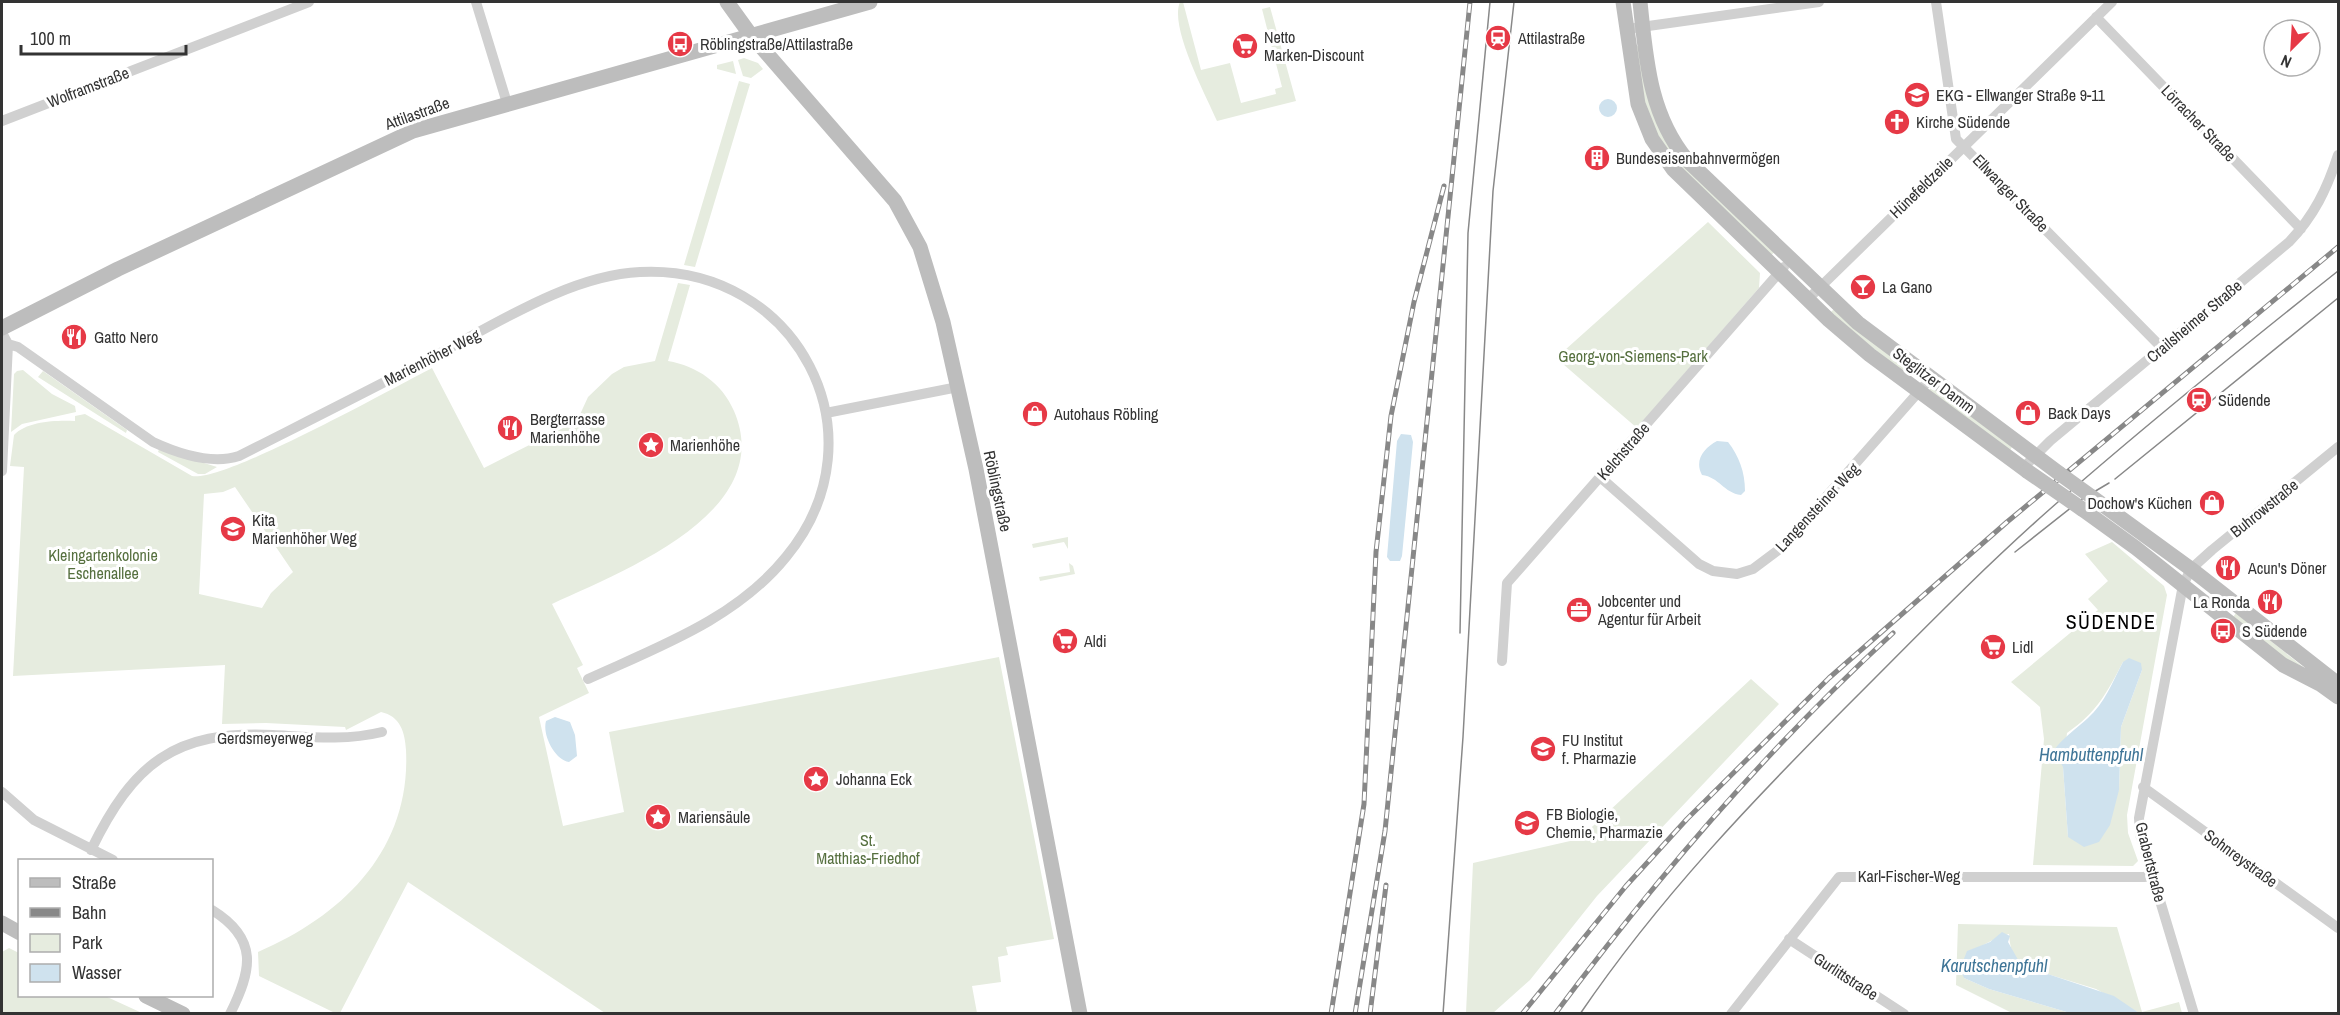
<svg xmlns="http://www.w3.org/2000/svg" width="2340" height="1015" font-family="'Archivo Narrow',sans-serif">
<rect width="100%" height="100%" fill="#fff"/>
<path fill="#e6ecdf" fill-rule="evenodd" d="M1180 2H1183L1201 70 1230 63 1241 103 1276 94 1275 89 1282 87 1262 9 1270 7 1296 101 1217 121C1206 95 1169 27 1180 2Z
M1634 46H1640L1651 109 1775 252 1770 256 1675 164 1648 120Z
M744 58 758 63 763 69 751 78 743 76 738 60Z
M733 61 736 74 717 69V65Z
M739 81 750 84 695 267 684 265Z
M1708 222 1760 273 1759 288 1637 428 1556 358Z
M678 283 690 285 668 361C697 366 722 383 734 411 778 513 620 572 552 604L583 665 577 668 589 693 539 717 563 826 624 812 609 732 999 657 1054 939 1006 947 1008 955 998 957 1001 982 972 986 977 1013H605L408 882 340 1013H335L259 976 258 952C344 915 411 849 406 750 405 732 400 716 381 712L346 730 345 727 266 723 222 724 225 665 13 676 24 467 10 466 14 435C27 421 57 420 75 421V416L85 414 192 476C223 483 393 388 432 368L484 468 577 421 588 397 612 374 624 367 655 361ZM235 487 293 572 271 593 262 608 199 594 204 494 223 492Z
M1834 309 1913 372 1909 377 1830 313Z
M23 370 52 394 75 406 76 412 22 424 11 432 14 374 17 371Z
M43 371 127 430 126 433 38 377Z
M1932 387 2012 447 2009 452 1928 391Z
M159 449 217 467 205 474H198L158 452Z
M1068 537V549L1064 542 1033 548 1032 544Z
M2112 542 2164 586 2167 595 2127 815 2128 833 2138 861 2133 866 2033 865 2044 739 2040 707 2011 682 2098 610 2088 599 2108 581 2085 554ZM2123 662 2142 670 2121 727 2119 790 2068 837 2063 767 2067 733C2097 712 2106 694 2123 662Z
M1069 563 1073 566 1075 574 1040 581 1039 577 1070 572Z
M2236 613 2312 674 2291 663 2233 617Z
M1751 679 1779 704 1597 896 1530 980 1493 1013H1466L1473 863 1579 839Z
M1958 924 2117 927 2142 1012 2179 1002 2182 1013H2139L2096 989 2025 967C2012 960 2010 946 2009 934 1994 937 1985 946 1971 950L1964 978 1989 989 2070 1013H2012L1956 985Z
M9 948 19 953 20 996H105L142 1013H2V952Z"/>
<path fill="#cfe2ee" d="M1599 108a9 9 0 1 1 18 0a9 9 0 1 1-18 0Z
M1401 434 1411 435 1413 442 1402 556 1400 561H1390L1387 557 1397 441Z
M1717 441 1728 442C1739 456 1745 472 1745 491L1741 495C1724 493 1719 477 1702 475 1694 460 1704 448 1717 441Z
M2129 658 2141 663 2142 670 2121 727 2119 790 2110 825 2099 842 2084 847 2068 837 2063 767 2054 750C2064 737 2076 729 2088 718 2104 704 2113 681 2123 662Z
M555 717 570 722 575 735 577 756 569 762C555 760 542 735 546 721Z
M2002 932 2010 936 2008 942 2021 965 2114 996 2139 1013H2070L1989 989 1964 978 1960 969 1967 951 1990 942Z"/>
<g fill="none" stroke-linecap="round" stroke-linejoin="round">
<path stroke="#d0d0d0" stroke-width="10" d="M476 2 507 103
M1936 2 1956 139 2162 348
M2096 17 2301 229
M1627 29 1819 2
M2 121 309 2
M1808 299 2112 2
M2 333 8 344 2 471
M8 344 18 347 153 442C179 454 211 465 239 456 302 424 366 392 429 359 491 327 569 275 640 272 796 264 887 435 786 557 736 619 658 647 588 679
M826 413 958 387
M2023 468 2050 441 2289 242C2314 216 2327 189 2338 155
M1600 477 1699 564 1713 571 1737 574 1753 569 1781 548 1930 379
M1502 661 1507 583 1784 267
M2143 787 2338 928
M2 792 34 820 113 860
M91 850C133 764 174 730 273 735 310 737 345 741 382 732
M212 910C259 939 252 970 230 1014
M1789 939 1904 1014
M1731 1014 1839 877H2144L2153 875
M2194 1014 2140 834 2139 818 2183 585 2191 569 2212 550 2338 447"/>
<path stroke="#bdbdbd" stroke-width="15" d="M727 2 750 34 895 201 920 247 943 322 976 469 1080 1014
M1623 2 1638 104 1652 139 1673 169 1829 320 1870 355 2027 471
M1640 2C1646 58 1649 114 1687 160L1858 323 2060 474
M2 328 118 269 413 131 870 2
M2092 497 2191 569 2338 684
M2082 509 2136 548 2283 665 2320 684 2338 697
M2 923 20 933
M146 996 183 1014"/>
<path stroke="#888" stroke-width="1.5" d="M2115 479 2338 298
M2015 552 2082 499 2109 483
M1460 633 1468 233 1490 2
M1443 1014 1463 737 1493 191 1514 2
M1580 1014C1659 898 1755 798 1854 699 1918 635 1981 570 2050 509 2143 427 2241 348 2338 271"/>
<g stroke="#888" stroke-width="5">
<path id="rail" d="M1331 1014 1364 804 1376 552 1391 416 1414 302 1444 186
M1355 1014 1385 831 1470 2
M1370 1014 1386 885
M1522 1014 1626 886 1687 819 1829 678 2007 522 2338 247
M1555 1014C1657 877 1767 749 1893 633"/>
</g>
<use href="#rail" stroke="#fff" stroke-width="3" stroke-dasharray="9" stroke-linecap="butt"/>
<path stroke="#bdbdbd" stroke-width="15" d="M2027 471 2082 509
M2060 474 2092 497"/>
</g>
<defs>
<g id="station-disc" transform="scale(1.35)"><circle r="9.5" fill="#e63946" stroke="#fff"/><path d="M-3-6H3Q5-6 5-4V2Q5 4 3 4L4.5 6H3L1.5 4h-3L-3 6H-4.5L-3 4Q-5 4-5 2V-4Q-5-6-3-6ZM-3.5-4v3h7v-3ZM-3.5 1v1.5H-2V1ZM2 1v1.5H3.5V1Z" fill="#fff"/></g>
<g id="bus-disc" transform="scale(1.35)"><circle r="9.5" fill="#e63946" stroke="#fff"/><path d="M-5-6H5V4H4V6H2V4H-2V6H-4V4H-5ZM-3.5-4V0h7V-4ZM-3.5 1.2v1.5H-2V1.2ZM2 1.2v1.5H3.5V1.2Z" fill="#fff"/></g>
<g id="supermarket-disc" transform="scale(1.35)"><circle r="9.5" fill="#e63946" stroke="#fff"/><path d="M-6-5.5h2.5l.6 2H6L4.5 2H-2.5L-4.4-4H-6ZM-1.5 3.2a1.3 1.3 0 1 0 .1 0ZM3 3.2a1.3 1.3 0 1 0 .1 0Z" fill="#fff"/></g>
<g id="school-disc" transform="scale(1.35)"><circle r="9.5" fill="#e63946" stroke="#fff"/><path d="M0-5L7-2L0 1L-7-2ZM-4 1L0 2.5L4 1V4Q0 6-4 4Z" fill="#fff"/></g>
<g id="church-disc" transform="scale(1.35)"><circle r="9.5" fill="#e63946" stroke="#fff"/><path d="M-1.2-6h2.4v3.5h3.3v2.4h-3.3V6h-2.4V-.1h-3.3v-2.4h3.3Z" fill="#fff"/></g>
<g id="building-disc" transform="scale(1.35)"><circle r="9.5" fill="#e63946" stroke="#fff"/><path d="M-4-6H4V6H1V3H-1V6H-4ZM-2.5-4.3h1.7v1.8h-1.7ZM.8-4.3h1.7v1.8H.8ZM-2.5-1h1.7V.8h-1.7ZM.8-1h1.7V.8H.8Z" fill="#fff"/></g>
<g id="bar-disc" transform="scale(1.35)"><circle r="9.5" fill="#e63946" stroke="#fff"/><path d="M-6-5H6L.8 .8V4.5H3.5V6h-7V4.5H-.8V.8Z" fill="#fff"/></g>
<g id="restaurant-disc" transform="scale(1.35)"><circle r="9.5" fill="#e63946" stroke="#fff"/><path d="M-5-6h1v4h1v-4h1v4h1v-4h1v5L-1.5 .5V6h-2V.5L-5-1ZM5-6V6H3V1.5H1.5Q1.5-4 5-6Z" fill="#fff"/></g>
<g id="shop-disc" transform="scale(1.35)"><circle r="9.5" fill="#e63946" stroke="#fff"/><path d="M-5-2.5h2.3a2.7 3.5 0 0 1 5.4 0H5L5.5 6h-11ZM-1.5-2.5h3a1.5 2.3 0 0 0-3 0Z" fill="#fff"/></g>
<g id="sight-disc" transform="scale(1.35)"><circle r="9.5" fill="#e63946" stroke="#fff"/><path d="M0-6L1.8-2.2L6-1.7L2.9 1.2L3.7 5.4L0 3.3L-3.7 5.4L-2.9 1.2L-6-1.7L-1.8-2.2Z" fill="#fff"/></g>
<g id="office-disc" transform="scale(1.35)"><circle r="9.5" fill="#e63946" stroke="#fff"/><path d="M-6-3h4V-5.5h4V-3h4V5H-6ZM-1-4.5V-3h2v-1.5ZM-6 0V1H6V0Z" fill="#fff"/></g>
<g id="university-disc" transform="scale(1.35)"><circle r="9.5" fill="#e63946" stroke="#fff"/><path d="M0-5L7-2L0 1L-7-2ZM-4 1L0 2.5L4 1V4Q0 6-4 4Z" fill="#fff"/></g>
</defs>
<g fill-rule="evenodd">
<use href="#station-disc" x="1498" y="38"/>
<use href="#bus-disc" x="680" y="44"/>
<use href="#supermarket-disc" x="1245" y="46"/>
<use href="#school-disc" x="1917" y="95"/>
<use href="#church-disc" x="1897" y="122"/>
<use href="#building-disc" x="1597" y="158"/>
<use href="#bar-disc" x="1863" y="287"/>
<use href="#restaurant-disc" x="74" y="337"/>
<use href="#station-disc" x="2199" y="400"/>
<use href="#shop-disc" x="2028" y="413"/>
<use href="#shop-disc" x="1035" y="414"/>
<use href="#restaurant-disc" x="510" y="428"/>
<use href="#sight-disc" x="651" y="445"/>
<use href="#shop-disc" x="2212" y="503"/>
<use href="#school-disc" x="233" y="529"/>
<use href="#restaurant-disc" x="2228" y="568"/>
<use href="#restaurant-disc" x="2270" y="602"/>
<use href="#office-disc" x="1579" y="610"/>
<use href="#bus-disc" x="2223" y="631"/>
<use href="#supermarket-disc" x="1065" y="641"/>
<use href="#supermarket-disc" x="1993" y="647"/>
<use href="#university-disc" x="1543" y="749"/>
<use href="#sight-disc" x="816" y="779"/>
<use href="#sight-disc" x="658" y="817"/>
<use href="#university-disc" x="1527" y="823"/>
</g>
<g text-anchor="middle" stroke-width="6" stroke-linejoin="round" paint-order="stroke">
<g font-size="16" fill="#333" stroke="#fff" text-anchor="start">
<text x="1264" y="43">Netto<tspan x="1264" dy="18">Marken-Discount</tspan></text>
<text x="1518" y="44">Attilastraße</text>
<text x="700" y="50">Röblingstraße/Attilastraße</text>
<text x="1936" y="101">EKG - Ellwanger Straße 9-11</text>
<text x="1916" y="128">Kirche Südende</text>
<text x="1616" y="164">Bundeseisenbahnvermögen</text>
<text x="1882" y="293">La Gano</text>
<text x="94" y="343">Gatto Nero</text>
<text x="2218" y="406">Südende</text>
<text x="2048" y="419">Back Days</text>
<text x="1054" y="420">Autohaus Röbling</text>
<text x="530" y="425">Bergterrasse<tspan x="530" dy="18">Marienhöhe</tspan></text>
<text x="670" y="451">Marienhöhe</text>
<text x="2192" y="509" text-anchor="end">Dochow's Küchen</text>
<text x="252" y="526">Kita<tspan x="252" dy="18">Marienhöher Weg</tspan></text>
<text x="2248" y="574">Acun's Döner</text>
<text x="1598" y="607">Jobcenter und<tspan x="1598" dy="18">Agentur für Arbeit</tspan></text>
<text x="2250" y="608" text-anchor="end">La Ronda</text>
<text x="2242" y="637">S Südende</text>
<text x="1084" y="647">Aldi</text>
<text x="2012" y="653">Lidl</text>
<text x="1562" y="746">FU Institut<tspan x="1562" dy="18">f. Pharmazie</tspan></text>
<text x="836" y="785">Johanna Eck</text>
<text x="1546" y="820">FB Biologie,<tspan x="1546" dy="18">Chemie, Pharmazie</tspan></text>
<text x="678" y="823">Mariensäule</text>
</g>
<g font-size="16" fill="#333" stroke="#fff">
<text transform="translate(88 87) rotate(-21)" y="6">Wolframstraße</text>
<text transform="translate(417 113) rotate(-20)" y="6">Attilastraße</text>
<text transform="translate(2199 123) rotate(46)" y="6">Lörracher Straße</text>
<text transform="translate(1921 187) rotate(-44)" y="6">Hünefeldzeile</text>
<text transform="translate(2011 193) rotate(46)" y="6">Ellwanger Straße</text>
<text transform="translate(2194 321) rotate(-40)" y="6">Crailsheimer Straße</text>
<text transform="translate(432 357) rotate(-27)" y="6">Marienhöher Weg</text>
<text transform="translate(1934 380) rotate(37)" y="6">Steglitzer Damm</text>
<text transform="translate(1623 451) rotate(-49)" y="6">Kelchstraße</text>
<text transform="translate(998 491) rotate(78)" y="6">Röblingstraße</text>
<text transform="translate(1817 507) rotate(-47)" y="6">Langensteiner Weg</text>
<text transform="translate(2264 508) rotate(-39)" y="6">Buhrowstraße</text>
<text x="265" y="744">Gerdsmeyerweg</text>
<text transform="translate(2241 858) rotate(36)" y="6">Sohnreystraße</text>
<text transform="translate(2151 862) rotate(76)" y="6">Grabertstraße</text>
<text x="1909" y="882">Karl-Fischer-Weg</text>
<text transform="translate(1846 976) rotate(33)" y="6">Gurlittstraße</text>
</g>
<g font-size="16" fill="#56703f" stroke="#fff">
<text x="1633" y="362">Georg-von-Siemens-Park</text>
<text x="103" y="561">Kleingartenkolonie<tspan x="103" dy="18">Eschenallee</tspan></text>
<text x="868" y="846">St.<tspan x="868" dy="18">Matthias-Friedhof</tspan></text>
</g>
<g font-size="18" font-style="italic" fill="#3f7597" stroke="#fff">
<text x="2091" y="761">Hambuttenpfuhl</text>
<text x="1994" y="972">Karutschenpfuhl</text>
</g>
<g font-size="20" letter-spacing="1.5" fill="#000" stroke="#fff">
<text x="2111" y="629">SÜDENDE</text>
</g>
</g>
<rect width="2340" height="1015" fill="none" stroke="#333333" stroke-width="6"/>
<rect x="18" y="859" width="195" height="138" fill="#ffffff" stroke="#adadad" stroke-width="1.5"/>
<rect x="30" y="878" width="30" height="9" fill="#bdbdbd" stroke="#adadad" stroke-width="1.5"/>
<text x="72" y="889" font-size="18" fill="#333333">Straße</text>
<rect x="30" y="908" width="30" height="9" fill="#888888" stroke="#adadad" stroke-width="1.5"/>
<text x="72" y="919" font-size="18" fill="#333333">Bahn</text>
<rect x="30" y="934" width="30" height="18" fill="#e6ecdf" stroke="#adadad" stroke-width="1.5"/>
<text x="72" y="949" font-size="18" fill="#333333">Park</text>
<rect x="30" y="964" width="30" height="18" fill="#cfe2ee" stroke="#adadad" stroke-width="1.5"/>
<text x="72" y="979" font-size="18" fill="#333333">Wasser</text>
<g transform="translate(2292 48) rotate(204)"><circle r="28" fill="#ffffff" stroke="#adadad" stroke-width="1.5"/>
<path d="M0-4.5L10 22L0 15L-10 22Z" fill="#e63946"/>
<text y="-9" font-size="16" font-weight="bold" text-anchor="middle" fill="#333333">N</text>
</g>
<path d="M21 45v9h165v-9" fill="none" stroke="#333333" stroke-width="3"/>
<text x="30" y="45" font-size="18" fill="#333333" stroke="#ffffff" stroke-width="4.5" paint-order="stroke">100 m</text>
</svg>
